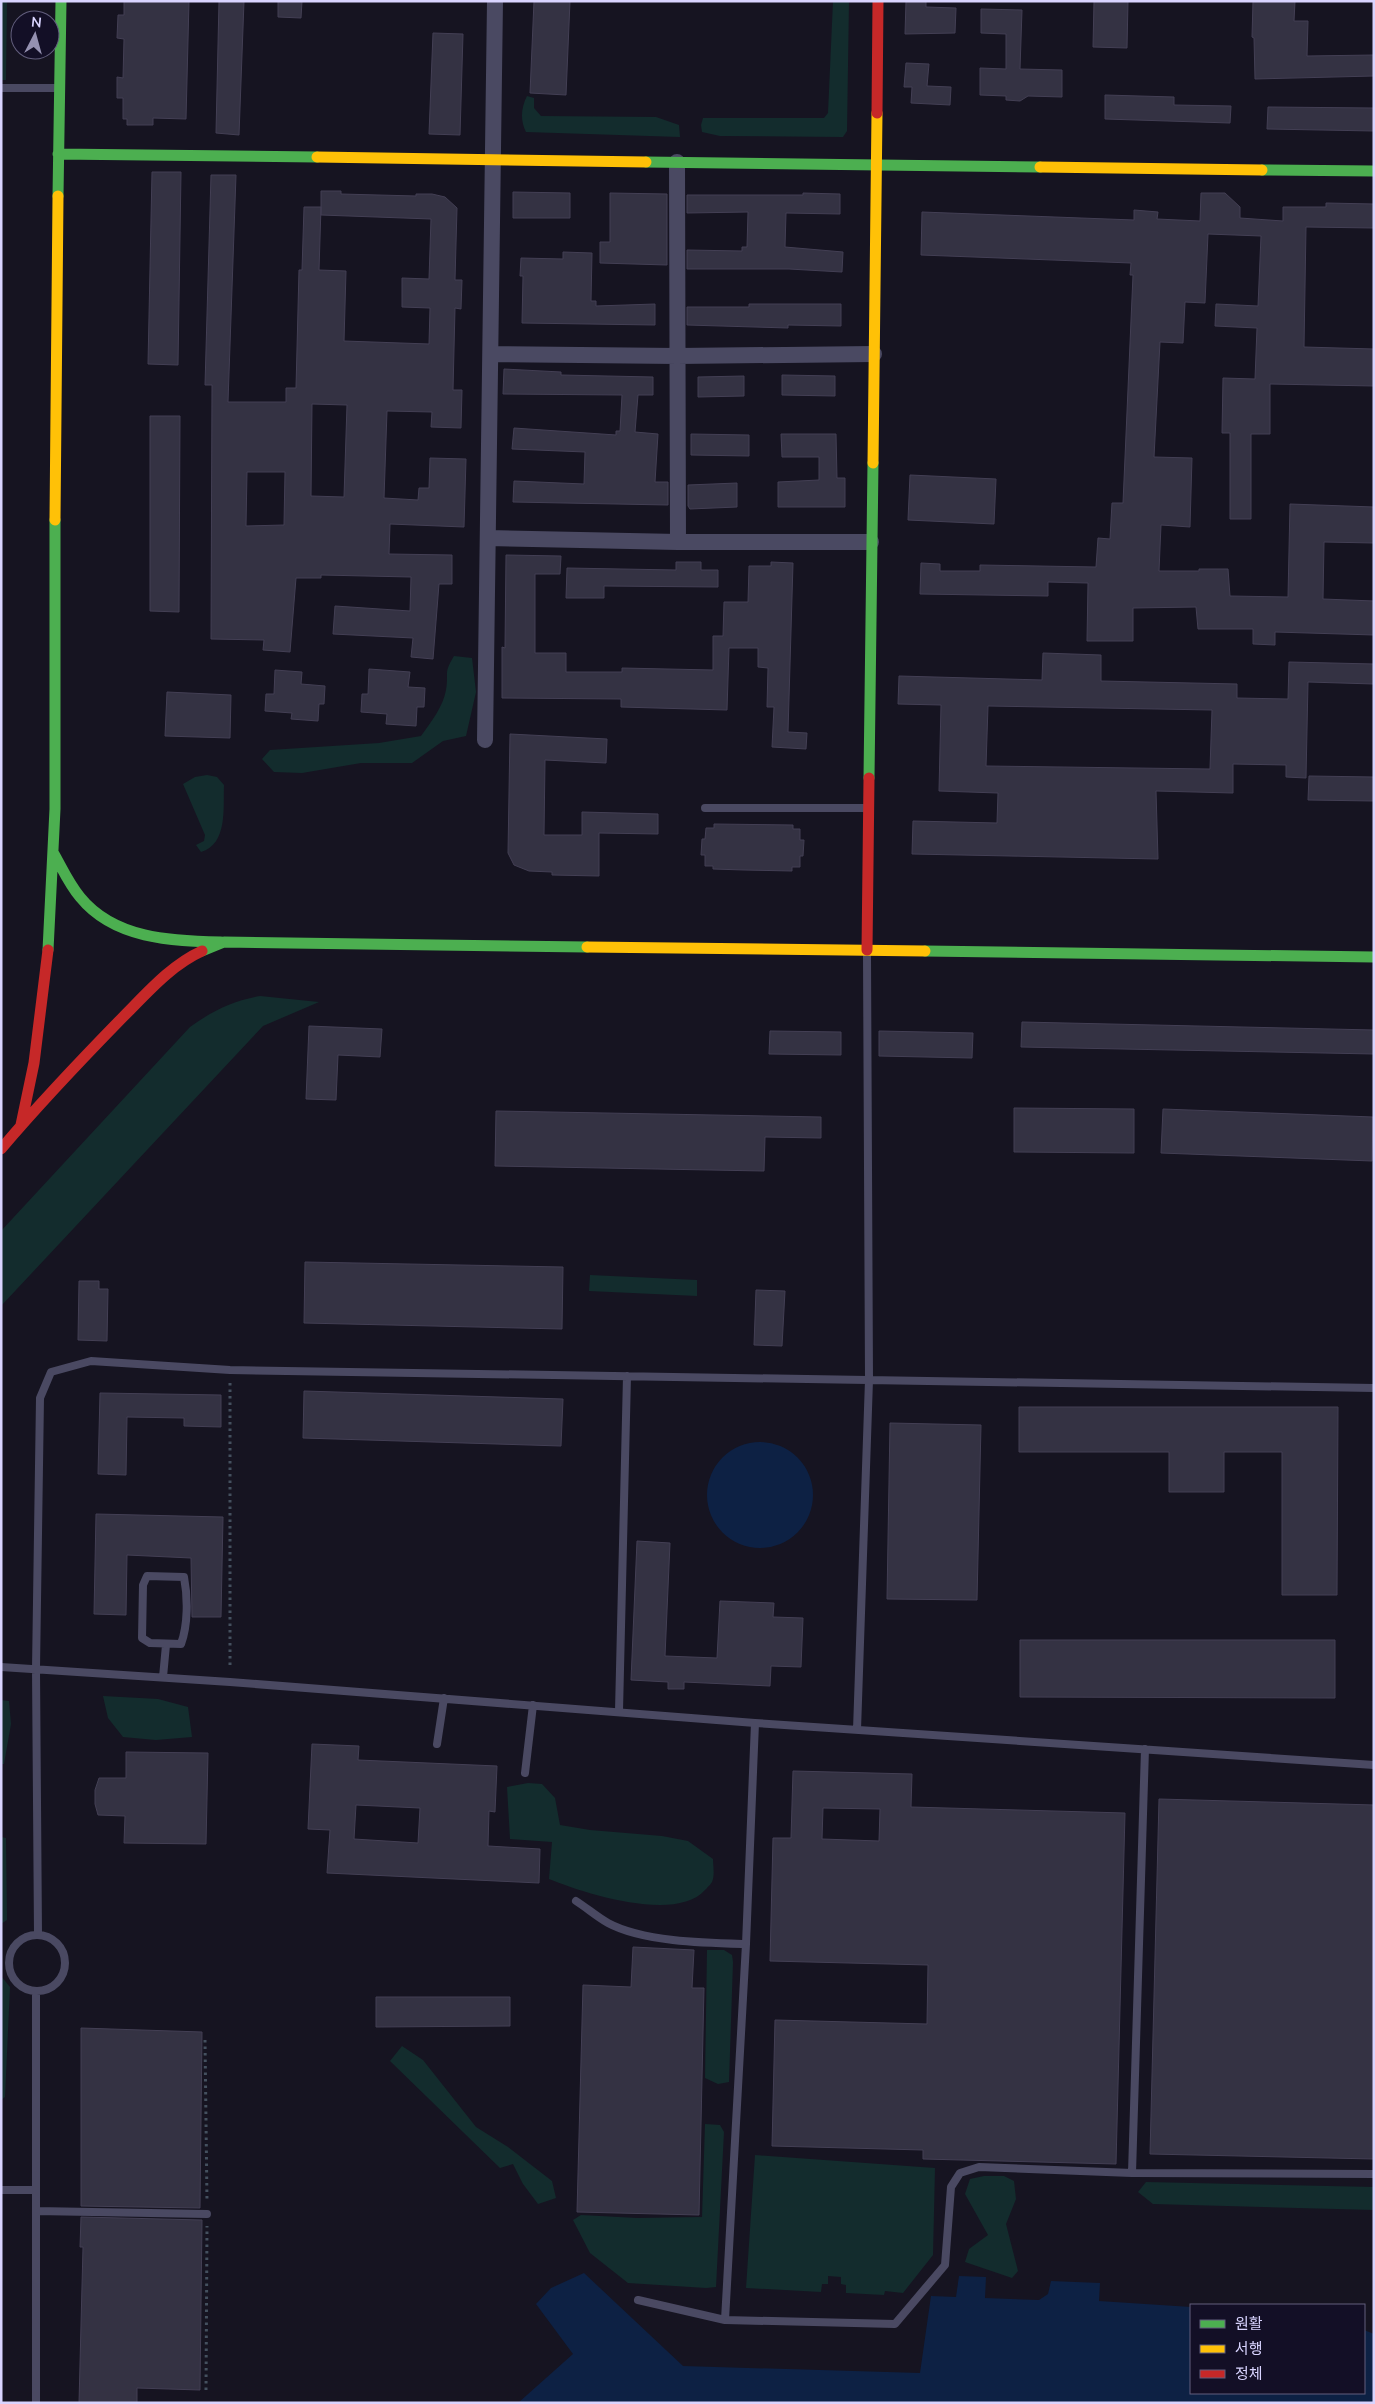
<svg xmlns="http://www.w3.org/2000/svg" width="1375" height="2404" font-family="'Nunito Sans','Noto Sans KR',sans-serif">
<rect width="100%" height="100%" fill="#161421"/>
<path fill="#132c2d" d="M1 1H7L6 80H1Z
M833 1H849L847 131 843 137 720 136 702 132 701 125 703 118H824L828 113Z
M527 96 534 98V108L541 116 656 117 679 125 680 137 526 132C520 120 521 108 527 96Z
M454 656 472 658 476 692 466 736 443 741 412 763H361L302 773 274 772 262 759 270 750 379 743 421 736C431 722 443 707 446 690 449 672 443 674 454 656Z
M207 775 217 777 224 785C223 808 228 844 201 852L196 845 204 841 205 835 183 784 195 777Z
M260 996 319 1002 263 1026 1 1306V1231L190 1027C212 1011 233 1001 260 996Z
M590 1275 697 1280V1296L589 1291Z
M103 1696 158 1699 188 1707 192 1737 156 1740 123 1737 108 1718Z
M1 1700 9 1701 11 1724 4 1764H1Z
M528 1783 542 1784 555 1798 560 1825 590 1830 662 1836 688 1841 713 1859C713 1865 715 1876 712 1882 711 1884 707 1888 705 1890 676 1923 583 1893 549 1879L552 1842 510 1839 507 1787Z
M1 1837 6 1838 7 1920 1 1924Z
M707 1950H724L732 1955 733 1962 729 2082 718 2084 705 2078Z
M1 1976 10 1987 5 2097 1 2100Z
M402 2046 423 2060 476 2127 508 2147 552 2181 556 2198 538 2204 523 2184 513 2164 500 2168 390 2061Z
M705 2124 720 2125 724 2132 716 2287 706 2288 628 2283 590 2253 573 2220 581 2215 637 2218 702 2217Z
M755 2155 935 2168 933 2255 903 2293 885 2291 884 2295 846 2293V2285L841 2284V2277L828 2276V2284H822L821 2292 746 2288Z
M984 2176H1004L1014 2181 1016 2199 1006 2224 1018 2271 1012 2278 965 2262 969 2249 988 2235 965 2194 970 2179Z
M1146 2182 1374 2187V2210L1153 2204 1138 2192Z"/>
<path fill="#0d2144" d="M707 1495a53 53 0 1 1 106 0a53 53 0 1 1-106 0Z
M584 2273 683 2366 920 2373 931 2296 956 2297 959 2276 986 2277 985 2298 1039 2300 1048 2294 1051 2281 1100 2283 1099 2301 1191 2307V2393H1364V2330L1374 2334V2403H518L573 2354 536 2304 551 2288Z"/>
<path fill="#343243" stroke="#433f54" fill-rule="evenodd" d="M124 1H189L186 119 153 118V125H127V119H123V98H117V77L123 78 124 39 117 38 118 15H124Z
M219 1H244L239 135 216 133Z
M278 1H302L301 18 278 17Z
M534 1H570L566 95 530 93Z
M906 1H926V7L956 8 955 33 905 34Z
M1094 1H1128L1127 48 1093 47Z
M1253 1H1295L1294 21H1308L1307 56 1374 55V76L1255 79 1254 38 1252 37Z
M981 9 1022 10 1020 69 1062 70V97L1028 96 1020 101 1006 100V96L980 95V68L1006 69V34L981 33Z
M433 33 463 34 460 135 429 134Z
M906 63 929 64 927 86 951 87 950 105 911 103 912 87H904Z
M1105 95 1174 97V105L1231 106 1230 123 1105 119Z
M1268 107 1374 108V131L1267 129Z
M152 172H181L178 365 148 364Z
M211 175H236L228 402H286V388H296L299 270H302L304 207H321L319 270 346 271 344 341 429 344 430 308 402 307V278L429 279 431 219 321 215V191H341V194L416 196V194H432L445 197 457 208 455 280H462L461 309 455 308 453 390H462L461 428 431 427 432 412 387 411 384 498 418 500 419 488H429L430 458 466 459 464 527 390 524 389 554 452 555V584H439L433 659 411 657 413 638 333 634 335 606 410 611 411 577 321 575V578H296L290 652 263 650 264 640 211 639 212 385H205ZM312 404 347 405 344 497 311 496ZM247 472H285L284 525 246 526Z
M513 192 570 193V218H513Z
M610 193 667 194V265L600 263V242H610Z
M803 193 840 194V214L786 213 785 247 843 252 842 272 789 269H687V250L742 251V247H747L748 212 687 213V195H803Z
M1201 193H1225L1240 207V218L1283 221V207H1326V203L1374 204V228L1306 227 1304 347 1374 349V386L1270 384V434H1251V519H1230V433H1222L1223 378 1255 379 1257 328 1215 326 1216 304 1258 306 1261 236 1208 234 1205 303 1185 302 1183 343 1160 342 1154 457 1192 458 1190 527 1161 525 1159 571H1199V569H1228L1230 596 1288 597 1290 504 1374 507V543L1324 542 1323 599 1374 601V635L1275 632V645L1253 644V629H1198L1196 607 1133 608V641H1087L1088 583 1048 582V596L920 594 921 563 940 564V571H980V565L1096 567 1098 538 1110 539 1112 503H1123L1133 275H1130L1131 263 921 255 922 212 1134 220V210L1158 212 1157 219 1200 221Z
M563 252 592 253 591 301H596V306L655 304V325L522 323 523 276H520L521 258 563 259Z
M749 304H841V326L788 325V328L687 325V307H749Z
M504 369 561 372V375L653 377V395H638L635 432 658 434 655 482H668V505L513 502 514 481 584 484 585 452 512 449 514 428 616 435V431H620L622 395 503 394Z
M782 375 835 376V396L782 395Z
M744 376V396L698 397V377Z
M150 416H180L179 612 150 611Z
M691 434 749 435V456L691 455Z
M781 434H836L837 478H845V507H778V482L819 480V457H782Z
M910 475 996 479 994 524 908 520Z
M737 483V507L690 509 688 506V485Z
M506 555 561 556 560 574H535V653H566V672H622V668L713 670V636H723L724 602H748L749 566H771V562L793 563 788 732 807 733 806 749 772 747 774 707H767L768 668 758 667V648H729L727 710 621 707V699L502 698V647L505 648Z
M676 562H701V570H718V587L604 586V598H566L567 568 676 570Z
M1043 653 1101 655V681L1237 684V698L1288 699 1289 662 1374 664V684L1308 682 1306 778 1286 777V765L1233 764V793L1156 791 1158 859 912 854 913 821 997 823 998 793 939 791 941 705 898 704 899 676 1042 680ZM988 706 1212 710 1210 769 986 766Z
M369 669 410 672 408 687 425 688 424 707H417L416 726 386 724 387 714 361 712 362 694H368Z
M275 670 302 672 301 684 325 686 324 704H319L318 721 291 719 292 713 265 711 266 694H274Z
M167 692 231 695 230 738 165 736Z
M510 734 607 739 606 763 545 760 544 835H582V812L658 814V834L599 833V876L552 875V872L529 871 514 865 508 853Z
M1309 776 1374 777V801L1308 800Z
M714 824 793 825V829H800V840H804L803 856H800V867H792V871L744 870 713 869V866H705V855H701L702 839H705L706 828H714Z
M1022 1022 1374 1030V1054L1021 1047Z
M309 1026 382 1029 380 1057 338 1055 336 1100 306 1099Z
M770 1031 841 1032V1055L769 1054Z
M879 1031 973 1033 972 1058 879 1056Z
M1014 1108 1134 1109V1153L1014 1152Z
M1163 1109 1373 1117 1372 1161 1161 1153Z
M496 1111 821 1117V1138L765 1137 764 1171 495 1166Z
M305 1262 563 1267 562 1329 304 1323Z
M79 1281H99V1289H108L107 1341 78 1340Z
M756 1290 785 1291 782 1346 754 1345Z
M304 1391 563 1399 561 1446 303 1438Z
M100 1393 221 1395V1427L184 1426V1418L127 1417 126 1475 98 1474Z
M1019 1407H1338L1337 1595H1282V1452H1224V1492H1169V1452H1019Z
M890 1423 981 1425 977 1600 887 1599Z
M96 1514 223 1517 221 1617H192L191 1558 127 1555 126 1615 94 1614Z
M637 1541 670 1543 665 1656 717 1658 720 1601 774 1603 773 1617 803 1618 801 1667 771 1666 770 1686 684 1682V1689H668V1682L631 1680Z
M1020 1640H1335V1698L1020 1697Z
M312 1744 359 1746 358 1760 497 1766 495 1812 489 1811 488 1846 540 1849 539 1883 327 1873 330 1830 308 1829ZM356 1805 420 1808 418 1843 354 1839Z
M126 1752 208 1753 206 1844 124 1843 125 1816 98 1815 95 1804V1790L99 1778H126Z
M793 1771 912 1774 911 1807 1125 1813 1116 2164 923 2159V2150L772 2146 775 2020 927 2024 928 1965 770 1961 773 1838H791ZM823 1808 880 1809 879 1841 822 1839Z
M1159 1799 1374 1805V2159L1150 2154Z
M633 1947 694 1950 692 1988H704L699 2215 577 2212 583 1985 631 1987Z
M376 1997H510V2026L376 2027Z
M81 2028 202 2032 200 2208 81 2206Z
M81 2217 202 2220 200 2390 137 2388V2403H79L83 2247H80Z"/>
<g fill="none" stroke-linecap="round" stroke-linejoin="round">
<path stroke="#44505f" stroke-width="3" stroke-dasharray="2.5 4" stroke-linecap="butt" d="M230 1383V1669
M205 2040 207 2202
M206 2390 207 2226"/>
<path stroke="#4a4962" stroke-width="8" d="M1 88H58
M705 808H866
M147 1576 184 1577C188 1598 188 1625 181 1644L150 1643 142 1638 143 1585Z
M1 1667 230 1682 755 1723 1374 1765
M163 1677 166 1645
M619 1711 627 1376
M857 1730 869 1380 867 955
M437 1744 444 1698
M525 1773 533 1705
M576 1901C587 1908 597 1917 608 1923 643 1942 707 1943 746 1944
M38 1934 36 1669 40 1398 51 1372 91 1361 230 1370 1374 1388
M9 1963a28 28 0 1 1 56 0a28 28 0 1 1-56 0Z
M1132 2173 1145 1749
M1 2190H36
M36 2211 207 2214
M638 2300 725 2320 895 2324 945 2265 951 2187 960 2173 979 2167 1132 2173 1374 2174
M725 2320 746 1944 755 1723
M36 2403V1991"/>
<path stroke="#4a4962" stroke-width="16" d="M677 162 678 542
M491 354 677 356 874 354
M488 538 678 542H871
M485 740 495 1"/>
<path stroke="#4caf50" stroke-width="11" d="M58 154 317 157
M646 162 1040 167
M1262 170 1374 171
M58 196 61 1
M869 778 873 463
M54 854C62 868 69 884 80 897 114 939 171 941 221 942
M48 950 55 809V520
M202 951 224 942 587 947
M925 951 1374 957"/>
<path stroke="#ffc107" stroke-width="11" d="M317 157 646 162
M1040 167 1262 170
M873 463 877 113
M55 520 58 196
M587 947 925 951"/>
<path stroke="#c62828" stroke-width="11" d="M877 113 878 1
M867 950 869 778
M21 1125 34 1063 48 950
M1 1149C40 1103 81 1060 123 1017 147 993 171 965 202 951"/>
</g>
<rect width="1375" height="2404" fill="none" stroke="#d9d4ff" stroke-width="5"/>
<rect x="1190" y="2304" width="175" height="90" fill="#130f26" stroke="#625e7d"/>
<rect x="1200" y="2320" width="25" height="8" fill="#4caf50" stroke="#625e7d"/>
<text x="1235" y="2329" font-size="15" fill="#d9d4ff">원활</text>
<rect x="1200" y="2345" width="25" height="8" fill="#ffc107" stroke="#625e7d"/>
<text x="1235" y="2354" font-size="15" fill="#d9d4ff">서행</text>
<rect x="1200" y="2370" width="25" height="8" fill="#c62828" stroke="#625e7d"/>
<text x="1235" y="2379" font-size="15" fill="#d9d4ff">정체</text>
<g transform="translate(35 35) rotate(6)"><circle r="24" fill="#130f26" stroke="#625e7d"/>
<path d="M0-4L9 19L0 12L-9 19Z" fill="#9591b1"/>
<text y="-8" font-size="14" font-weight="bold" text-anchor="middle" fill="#d9d4ff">N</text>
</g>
</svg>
